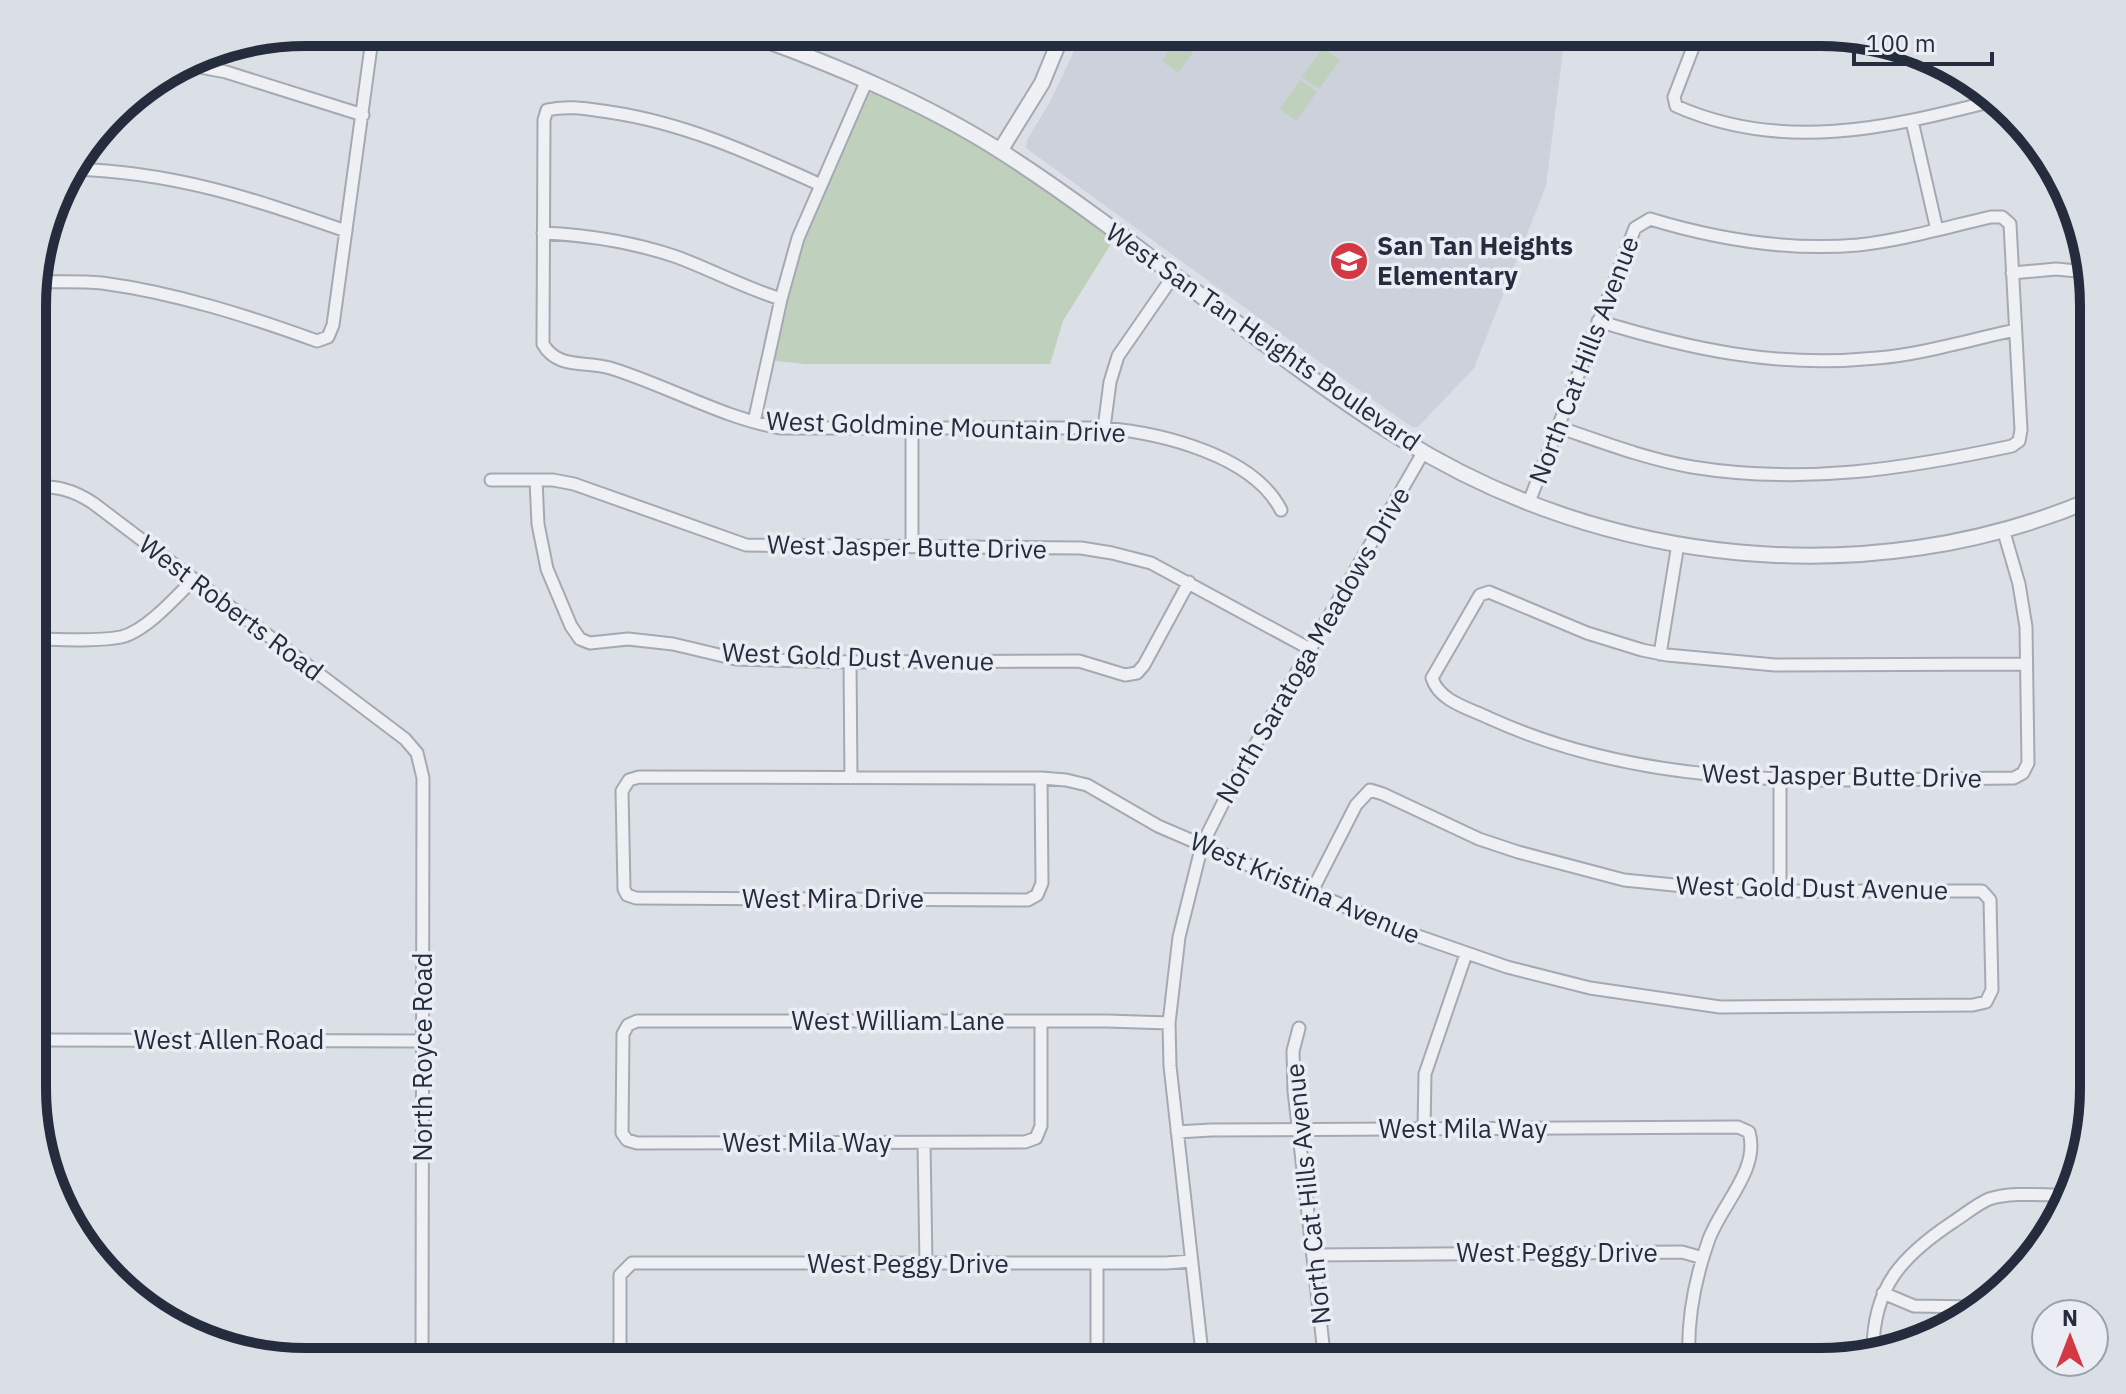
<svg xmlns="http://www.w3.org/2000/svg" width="2126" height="1394" font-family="'IBM Plex Sans',sans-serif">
<rect width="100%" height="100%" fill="#dbdfe6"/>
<path fill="#cdd1db" d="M1083 32H1493L1564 42 1546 186 1474 368 1418 427H1412L1339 376 1026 148 1027 140 1051 100Z"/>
<path fill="#bfd0bc" d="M1182 32 1199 44 1178 73 1162 61Z
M1323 48 1340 60 1319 89 1302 77Z
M867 80 933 113 1117 234 1063 321 1050 364H805L768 360 790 262Z
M1300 80 1317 92 1296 121 1280 109Z"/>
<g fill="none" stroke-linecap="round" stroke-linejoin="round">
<g stroke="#a4a9b3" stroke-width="15">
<path id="minor" d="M945 32 956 38H968L973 32
M1699 32 1674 97 1676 106C1782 153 1887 128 1993 101
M184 64 226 72 363 115
M1912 121 1937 230
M72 169C175 172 250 198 346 231
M821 185C752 154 685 123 609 112 588 109 568 105 547 110L544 120 543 344C557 369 585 361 610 368 666 385 725 419 781 428H1104C1161 433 1253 455 1281 510
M543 233C589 235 633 242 677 257 712 270 745 288 781 299
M2012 273 2056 269 2088 272
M34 282C57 282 80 281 102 283 176 293 248 316 317 341L328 337 333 325 373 32
M1598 321C1693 350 1777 368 1877 358 1923 354 1969 340 2015 330
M754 422 781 299 798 238 867 80
M1104 428 1110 382 1118 356 1174 275
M912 429V547
M491 480H553L574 484 746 545 1081 548 1112 553 1151 563 1310 649
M536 480 538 524 547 569 571 626 580 639 590 643 628 639 673 644 736 659 850 662 1079 661 1125 675 1137 673 1144 665 1189 582
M34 487C58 486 73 490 93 503L405 739 417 753 423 778 422 1362
M1529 502 1635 228 1650 219C1716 239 1789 251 1858 245 1903 240 1947 227 1991 217H2002L2010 224 2021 430 2019 441 2012 446C1904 469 1803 485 1692 467 1646 459 1602 442 1558 427
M2003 529 2019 584 2026 627 2028 763 2023 773 2014 778C1834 779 1658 795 1489 718 1468 708 1439 701 1432 678L1480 595 1489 592 1587 633 1642 650 1667 655 1775 665 2025 664
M34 639C62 639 94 642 121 637 146 631 176 597 194 579
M1660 654 1678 544
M850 662 851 778
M1041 778 1042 883 1037 895 1028 900 636 898 627 895 624 889 622 791 629 780 639 777 1041 778 1066 780 1087 785 1158 826 1395 928 1507 967 1590 988 1720 1007 1973 1005 1986 1002 1992 990 1990 900 1982 891H1734L1624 880 1518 852 1479 839 1383 794 1370 790 1356 805 1312 891
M1780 892V779
M1041 1021V1126L1036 1138 1025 1142 637 1143 627 1140 622 1133 623 1034 628 1025 637 1021H1107L1169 1023
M1299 1028 1293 1051 1294 1091 1325 1362
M34 1040 423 1041
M1424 1129 1425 1074 1466 954
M1177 1132 1211 1130 1738 1127 1749 1132C1760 1169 1722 1204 1709 1239 1695 1278 1687 1320 1689 1361
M924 1143 926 1265
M1315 1255 1682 1252 1703 1258
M1097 1263V1362
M1883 1293 1914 1306 1976 1307
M1873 1351C1873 1287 1902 1256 1953 1222 1964 1215 1977 1204 1989 1199 2012 1192 2039 1195 2063 1195
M620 1362V1275L632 1263H1166L1191 1261
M1203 1362 1170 1066 1169 1023 1179 937 1202 845 1231 787 1424 451"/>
</g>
<g stroke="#a4a9b3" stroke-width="18">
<path id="tertiary" d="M743 32C832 64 922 101 1002 152 1139 240 1262 351 1400 438 1605 567 1870 594 2093 499
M1000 151 1042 83 1063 32"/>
</g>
<use href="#minor" stroke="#eef0f4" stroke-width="11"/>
<use href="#tertiary" stroke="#eef0f4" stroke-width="14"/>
</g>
<defs>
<g id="school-disc" transform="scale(2)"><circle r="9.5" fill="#d23945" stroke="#eaeef4"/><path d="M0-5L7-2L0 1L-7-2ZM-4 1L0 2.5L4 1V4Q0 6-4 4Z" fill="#fff"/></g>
</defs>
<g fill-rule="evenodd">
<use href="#school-disc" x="1349" y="261"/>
</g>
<g text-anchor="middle" stroke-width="7" stroke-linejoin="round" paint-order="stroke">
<g font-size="26" font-weight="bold" fill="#252c3d" stroke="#eaeef4" text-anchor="start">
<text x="1377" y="255">San Tan Heights<tspan x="1377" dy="30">Elementary</tspan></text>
</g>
<g font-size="26" fill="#252c3d" stroke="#eaeef4">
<text transform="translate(1263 337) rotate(35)" y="9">West San Tan Heights Boulevard</text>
<text transform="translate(1584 360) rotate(-69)" y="9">North Cat Hills Avenue</text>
<text transform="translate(946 427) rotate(2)" y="9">West Goldmine Mountain Drive</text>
<text transform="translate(907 547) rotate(1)" y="9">West Jasper Butte Drive</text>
<text transform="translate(231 608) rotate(37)" y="9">West Roberts Road</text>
<text transform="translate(1313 645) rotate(-60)" y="9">North Saratoga Meadows Drive</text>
<text transform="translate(858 657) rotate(2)" y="9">West Gold Dust Avenue</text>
<text transform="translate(1842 776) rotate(1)" y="9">West Jasper Butte Drive</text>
<text transform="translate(1305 888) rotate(23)" y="9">West Kristina Avenue</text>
<text transform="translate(1812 888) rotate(1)" y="9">West Gold Dust Avenue</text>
<text x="833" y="908">West Mira Drive</text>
<text x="898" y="1030">West William Lane</text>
<text x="229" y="1049">West Allen Road</text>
<text transform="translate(423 1057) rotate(-90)" y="9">North Royce Road</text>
<text x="1463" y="1138">West Mila Way</text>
<text x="807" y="1152">West Mila Way</text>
<text transform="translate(1308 1194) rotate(-96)" y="9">North Cat Hills Avenue</text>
<text x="1557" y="1262">West Peggy Drive</text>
<text x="908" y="1273">West Peggy Drive</text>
</g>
</g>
<path d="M0 0H2126V1394H0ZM306 46H1820A260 260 0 0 1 2080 306V1088A260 260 0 0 1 1820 1348H306A260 260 0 0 1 46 1088V306A260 260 0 0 1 306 46Z" fill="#dadee5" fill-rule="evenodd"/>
<path fill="none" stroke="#252c3d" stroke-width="10" d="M306 46H1820A260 260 0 0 1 2080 306V1088A260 260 0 0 1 1820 1348H306A260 260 0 0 1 46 1088V306A260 260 0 0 1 306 46Z"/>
<g transform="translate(2070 1338)"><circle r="38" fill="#eaeef4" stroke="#9ba0ab" stroke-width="2"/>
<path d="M0-6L14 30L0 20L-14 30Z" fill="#d23945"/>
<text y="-12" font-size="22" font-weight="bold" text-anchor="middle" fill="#252c3d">N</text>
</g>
<path d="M1854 52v12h138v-12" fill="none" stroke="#252c3d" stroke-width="4"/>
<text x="1866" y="52" font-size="24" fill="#252c3d" stroke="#eaeef4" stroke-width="6" paint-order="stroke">100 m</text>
</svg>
